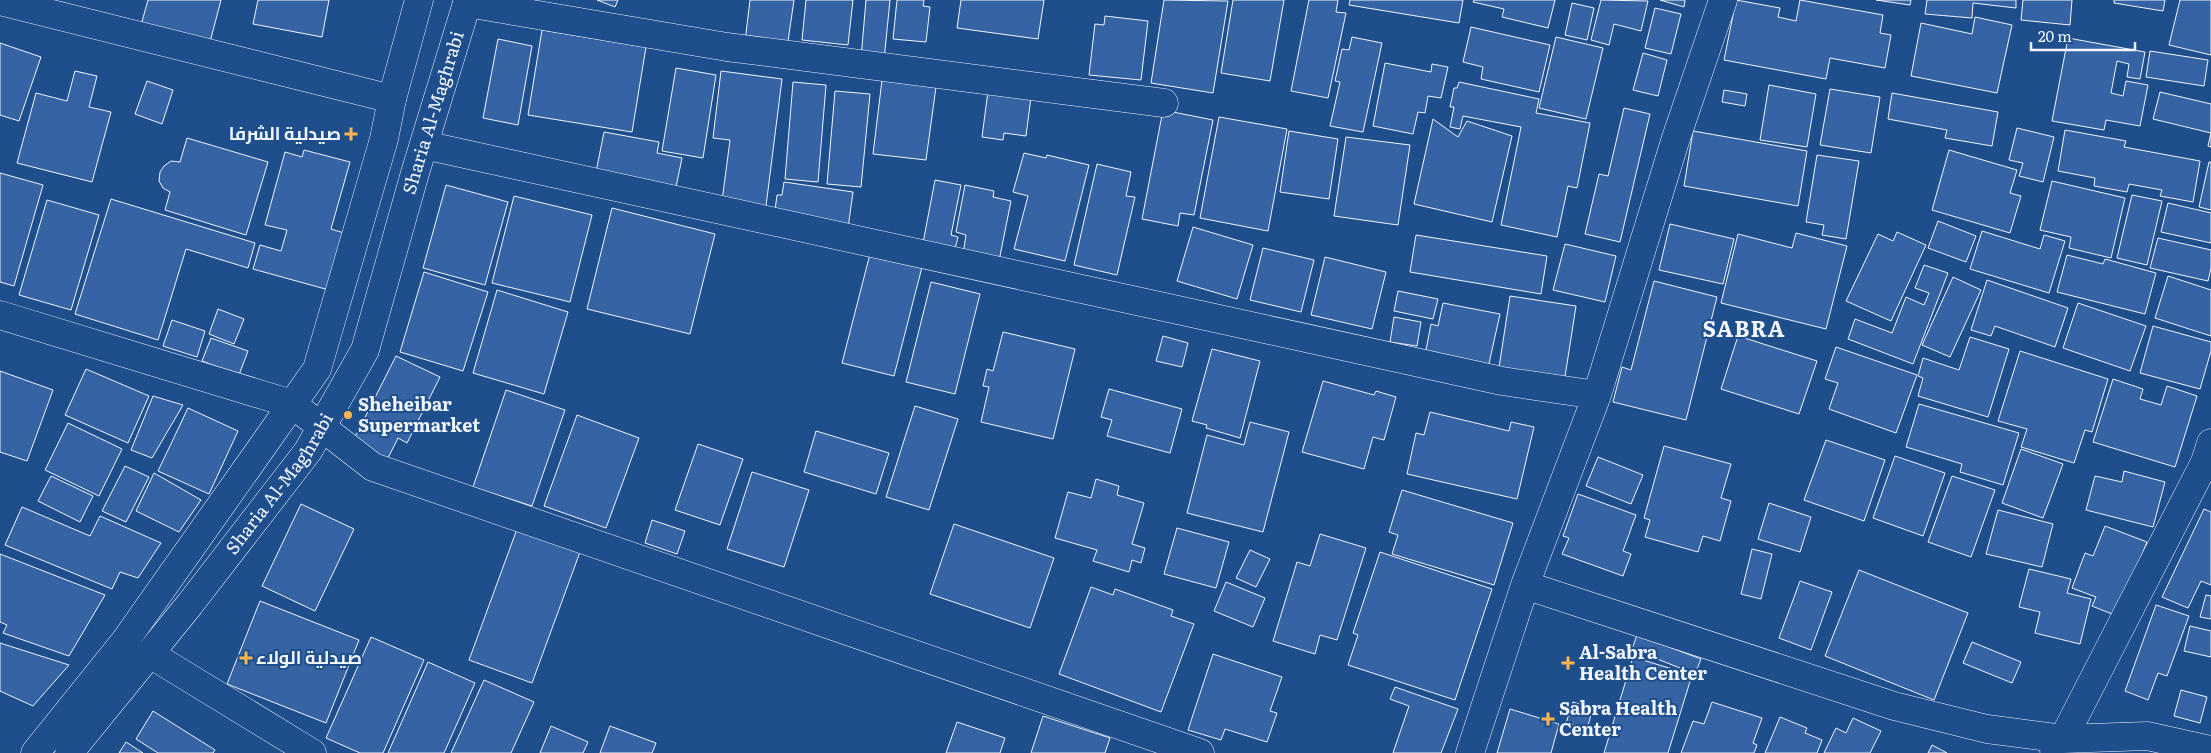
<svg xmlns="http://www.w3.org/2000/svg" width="2211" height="753" font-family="Literata,Cairo,serif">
<rect width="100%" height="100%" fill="#1f4e8c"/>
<path fill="#3563a3" stroke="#f2f6ff" d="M148 0H221L210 42 141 25Z
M258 0H329L322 37 253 24Z
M597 0H618L615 7Z
M750 0H794L787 48 745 42Z
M806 0H853L848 45 802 40Z
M866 0H890L884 60 861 58Z
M897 0H924L923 6 930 7 926 42 893 39Z
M961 0H1044L1038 39 957 28Z
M1164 0 1228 1 1213 93 1151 83Z
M1233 0H1284L1270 81 1221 73Z
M1309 0H1338L1336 12 1346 13 1328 98 1291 91Z
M1350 0H1463L1459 23 1349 5Z
M1474 0H1555L1548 28 1502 17 1504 9 1473 2Z
M1601 0 1648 1 1641 31 1614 24 1609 45 1591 40Z
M1660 0H1685L1684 7Z
M1736 0 1780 8 1778 17 1796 21 1800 0 1883 15 1880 33 1891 35 1885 68 1830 58 1826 79 1724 60Z
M1876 0H1911L1910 5Z
M1927 0H2016V8L1973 3 1972 18 1925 14Z
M2023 0H2072L2070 25 2021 20Z
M2114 0H2165L2163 11 2114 3Z
M2180 0H2211V55L2169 45Z
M1572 3 1594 8 1587 40 1565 35Z
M1655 8 1681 14 1671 54 1645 48Z
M1105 16 1148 21 1141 80 1089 75 1095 24 1104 25Z
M1975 17 2012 25 1997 93 1911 76 1921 23 1972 34Z
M1471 27 1550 45 1539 92 1481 79 1483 67 1463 62Z
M542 30 646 47 632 132 528 115Z
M1352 37 1382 43 1363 132 1330 126 1340 82 1335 81 1342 49 1349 50Z
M1556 37 1603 48 1586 119 1539 108Z
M2068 38 2145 52 2140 79 2127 77 2129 64 2117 61 2111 93 2123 96 2126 81 2148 85 2140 126 2106 120 2104 130 2052 121Z
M498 39 532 46 518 125 483 118Z
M0 43 41 57 19 121 0 115Z
M2150 51 2208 60 2204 86 2146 77Z
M1643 53 1667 60 1658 96 1633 90Z
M1385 63 1431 72 1432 64 1448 67 1441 98 1428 96 1425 113 1418 112 1413 134 1373 126Z
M676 68 716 75 703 158 662 151Z
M75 71 97 76 89 107 111 112 92 182 17 163 36 93 67 101Z
M721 71 782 79 766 206 722 201 730 140 713 138Z
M882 80 936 87 926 160 873 154Z
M147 81 173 90 162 124 135 114Z
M793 82 826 85 818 182 785 179Z
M1459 82 1539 99 1536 113 1590 123 1577 188 1568 186 1557 237 1501 225 1521 127 1463 116 1460 129 1450 127 1454 107H1450L1454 88H1457Z
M1769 85 1816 94 1807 147 1760 140Z
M1830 89 1880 97 1871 153 1820 145Z
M1724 90 1747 94 1745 106 1722 102Z
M835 91 870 94 861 187 827 184Z
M988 91 1031 97 1026 136 1004 133 1003 140 982 137Z
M2160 92 2211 104V147L2208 146 2211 133 2153 119Z
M1892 93 1998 112 1992 146 1945 138 1947 130 1888 119Z
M1624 108 1650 114 1620 242 1585 234 1599 174 1608 176Z
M1163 110 1213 120 1194 215 1180 213 1178 226 1142 219Z
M1219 117 1287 129 1268 231 1200 218Z
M1433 119 1458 137 1467 121 1512 136 1492 222 1414 204Z
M2017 128 2054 137 2043 182 2019 176 2023 163 2009 160Z
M2065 130 2126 141 2124 147 2200 161 2193 202 2160 196 2162 190 2129 184 2127 192 2094 186 2095 178 2058 171Z
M1289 131 1338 139 1329 199 1280 192Z
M1693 131 1807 151 1798 206 1684 186Z
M604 132 659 142 657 153 682 158 676 187 596 172Z
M1346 137 1410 145 1398 225 1334 216Z
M187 138 268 162 246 235 165 210 170 192 163 188 159 181 160 172 164 166 171 161 180 162Z
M304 150 350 162 331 229 344 233 329 290 253 269 260 245 281 251 287 230 265 225 285 152 302 157Z
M1949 150 2017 170 2010 193 2021 196 2010 233 1932 210Z
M1024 153 1046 158 1047 155 1089 165 1065 261 1014 249 1028 196 1013 192Z
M1817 155 1859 161 1846 239 1822 235 1824 225 1806 222Z
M2209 162H2211V210L2199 207Z
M1097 164 1131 172 1126 196 1135 197 1117 275 1074 265Z
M0 173 43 185 14 286 0 282Z
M935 180 961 185 951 235 958 237 955 249 923 243Z
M2052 181 2125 198 2111 258 2069 248 2071 237 2040 230Z
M784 182 853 192 848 228 774 218 777 195H782Z
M446 185 508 202 485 285 423 268Z
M965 185 994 191 993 197 1011 201 999 261 963 254 966 235 956 232Z
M2132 195 2162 201 2147 265 2117 258Z
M514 196 592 215 570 302 492 283Z
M111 199 255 243 248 268 186 249 158 340 75 314Z
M47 200 99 215 71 310 19 295Z
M2168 203 2211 213V243L2161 232Z
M612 208 715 234 690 334 587 309Z
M1938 221 1976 236 1966 262 1928 248Z
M1670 224 1734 239 1723 284 1659 270Z
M1193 227 1253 245 1237 299 1177 281Z
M1982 231 2040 249 2044 235 2065 241 2049 293 1970 269Z
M1897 232 1926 245 1891 321 1846 301 1878 234 1893 241Z
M1796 233 1847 246 1826 329 1721 303 1738 234 1792 248Z
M1416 235 1547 256 1541 294 1410 272Z
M2158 238 2211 250V268L2208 281 2150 268Z
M1565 244 1616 256 1605 302 1553 290Z
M1263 248 1314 260 1301 312 1250 300Z
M870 254 922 267 894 376 842 363Z
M2067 255 2103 264 2105 259 2156 273 2145 314 2057 292Z
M1325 257 1386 272 1372 329 1311 315Z
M1924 265 1948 273 1913 364 1848 339 1855 319 1892 333 1906 297 1924 305 1929 293 1915 288Z
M424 272 488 292 463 371 400 352Z
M2168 276 2211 290V336L2155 318Z
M1953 277 1981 290 1950 357 1922 345Z
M1987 280 2068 308 2055 347 1995 326 1991 336 1971 330Z
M1654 281 1717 297 1686 420 1613 402 1622 367 1631 370Z
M931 282 980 294 955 394 906 382Z
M497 290 568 312 544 394 473 373Z
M1398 291 1438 299 1433 319 1394 311Z
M1510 296 1576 306 1564 383 1498 374Z
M1443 303 1500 314 1488 368 1425 355 1431 324 1438 326Z
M2078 303 2146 326 2130 371 2063 348Z
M218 309 244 319 234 344 209 334Z
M1394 317 1421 322 1417 346 1390 342Z
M172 320 205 331 197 357 163 346Z
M2153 326 2211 342V351L2200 389 2140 373Z
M1003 332 1075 349 1053 439 981 422 989 387 983 386 987 369 993 371Z
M1163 336 1188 343 1182 367 1156 361Z
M1738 336 1817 361 1799 414 1721 389Z
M1970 337 2009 349 1988 417 1918 396 1923 378 1918 376 1923 358 1959 370Z
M211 338 248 351 239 375 202 361Z
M1836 347 1917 375 1896 433 1829 409 1838 383 1825 379Z
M1212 349 1260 361 1240 438 1206 428 1207 425 1192 421Z
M2020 351 2108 379 2092 432 2085 430 2074 463 2021 447 2027 429 1998 421Z
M396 356 440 377 407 443 398 438 387 460 352 443Z
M86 369 149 396 128 443 65 415Z
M0 371 53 390 27 461 0 452Z
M2113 379 2143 389 2140 399 2161 405 2167 386 2197 396 2175 467 2093 442Z
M1323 381 1374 395 1376 391 1396 397 1384 440 1373 437 1364 469 1302 452Z
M1109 389 1182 409 1170 453 1107 436 1112 420 1101 417Z
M506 390 565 410 532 506 473 487Z
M153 396 183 405 152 458 131 450Z
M1919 404 2019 433 2003 485 1960 472 1962 464 1906 447Z
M915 406 958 419 929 510 886 497Z
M188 408 238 431 209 494 158 471Z
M1430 412 1509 431 1511 422 1534 427 1517 499 1407 474 1416 433 1424 435Z
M577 415 639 438 606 528 544 506Z
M1250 422 1289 432 1263 532 1187 513 1207 435 1244 445Z
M68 423 122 449 99 496 45 470Z
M816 431 889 453 876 494 804 472Z
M1826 440 1885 460 1864 521 1804 500Z
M698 444 743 459 720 525 675 510Z
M1664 446 1731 464 1721 498 1731 501 1720 541 1703 536 1698 552 1645 537 1650 520 1644 518Z
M2021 449 2063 464 2043 518 2002 503Z
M1895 456 1945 473 1923 536 1873 518Z
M1598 457 1643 475 1631 504 1586 486Z
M125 466 149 477 126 522 102 511Z
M2124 471 2165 482 2153 527 2086 510 2095 476 2122 482Z
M752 472 809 490 784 567 727 549Z
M154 473 201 500 179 532 136 511Z
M51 476 93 496 80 522 38 501Z
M1952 476 1995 490 1971 557 1928 542Z
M1096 479 1119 486 1117 495 1144 503 1132 544 1145 548 1141 563 1132 560 1129 572 1093 561 1097 550 1055 538 1068 492 1091 498Z
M1402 490 1513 523 1494 585 1392 554 1398 535 1389 532Z
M1578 494 1636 515 1623 551 1631 554 1623 576 1562 554 1569 538 1563 536Z
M1769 503 1811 517 1800 552 1758 539Z
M301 504 354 529 315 611 262 586Z
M22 507 90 536 100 516 161 543 138 578 120 572 112 589 5 545Z
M2204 509 2211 512V585L2201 581 2188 608 2162 597Z
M1998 510 2053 524 2042 567 1986 554Z
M652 520 685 531 677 554 645 543Z
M954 524 1054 558 1030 628 930 594Z
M2105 526 2147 542 2117 616 2092 606 2096 597 2072 588 2085 553 2093 556Z
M1177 528 1229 542 1216 588 1164 574Z
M517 529 580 552 532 683 469 660Z
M1320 534 1366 548 1337 640 1320 635 1315 654 1273 641 1297 562 1310 566Z
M1752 549 1772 554 1761 599 1741 594Z
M1250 550 1270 559 1256 587 1236 578Z
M1380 552 1492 589 1455 700 1348 665 1358 635 1353 633Z
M0 554 105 595 69 656 3 633 7 625 0 622Z
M2029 569 2071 579 2067 593 2091 599 2080 644 2035 633 2040 612 2019 607Z
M1859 570 1968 613 1934 700 1825 656Z
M1800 581 1832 592 1811 650 1779 638Z
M1226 582 1265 598 1253 627 1214 611Z
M1091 587 1113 595 1115 589 1173 610 1171 616 1194 624 1161 712 1059 674Z
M2206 595 2211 596V619L2200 617Z
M260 601 359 640 326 723 227 684Z
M2156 605 2189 616 2167 676 2158 673 2148 700 2125 691Z
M2190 626 2211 631V657L2184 651Z
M1637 635 1701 659 1695 674 1632 649Z
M371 637 424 660 383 753H360L326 738Z
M1972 642 2021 662 2012 683 1963 663Z
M0 643 69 665 33 706 0 691Z
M1213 654 1282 677 1270 711 1277 713 1267 742 1225 729 1221 740 1188 730Z
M1633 657 1692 675 1668 753H1604Z
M428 662 475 683 444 753H388Z
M484 680 534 702 511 753H451Z
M1395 687 1458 709 1441 753H1393L1409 706 1390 699Z
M2181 690 2207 697 2200 723 2174 716Z
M1573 702 1593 708 1587 729 1566 723Z
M1712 702 1762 718 1753 743 1757 745 1754 753H1681L1693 721 1704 724Z
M1510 709 1559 724 1551 753H1497Z
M153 711 215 750 213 753H158L136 739Z
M1043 716 1110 738 1105 753H1031Z
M1780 717 1807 728 1805 733 1822 740 1817 753H1765Z
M1853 718 1881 731 1870 753H1824L1836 728 1846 733Z
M957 722 1005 738 1000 753H946Z
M551 726 588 742 583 753H540Z
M610 726 656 743 652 753H600Z
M126 742 143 753H119Z
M1932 745 1947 753H1928Z"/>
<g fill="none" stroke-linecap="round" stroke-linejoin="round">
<g stroke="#f2f6ff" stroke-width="29">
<path id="street" d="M0 1 392 99
M467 3 727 47 1164 103
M424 145 1502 381 1597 395
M0 315 292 404 373 467 1200 753
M1525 585 1894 706 1987 729 2063 739 2147 736 2211 750
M150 654 312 753
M2054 750 2063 739 2205 462 2211 443
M1470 753 1525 585 1597 395 1675 141 1723 0"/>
</g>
<g stroke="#f2f6ff" stroke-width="29">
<g id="secondary">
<path d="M35 753 125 641 317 369 384 139 392 99 419 0"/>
<path id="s1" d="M69 753 190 604 308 451 365 350 415 173 468 0"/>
</g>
</g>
<use href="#street" stroke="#1f4e8c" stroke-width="28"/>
<use href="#secondary" stroke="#1f4e8c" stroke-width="28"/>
</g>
<g fill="#ffb74d" stroke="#1f4e8c" stroke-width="2">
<path d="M348.5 126.5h5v5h5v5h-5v5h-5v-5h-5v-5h5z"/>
<circle cx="348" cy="415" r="5"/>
<path d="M243.5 650.5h5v5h5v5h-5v5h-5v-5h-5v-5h5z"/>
<path d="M1565.5 655.5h5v5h5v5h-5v5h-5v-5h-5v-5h5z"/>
<path d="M1545.5 711.5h5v5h5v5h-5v5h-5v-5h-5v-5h5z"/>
</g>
<g text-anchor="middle" stroke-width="4" stroke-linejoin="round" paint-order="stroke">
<g font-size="18" fill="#f2f6ff" stroke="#1f4e8c">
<text dy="6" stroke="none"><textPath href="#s1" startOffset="748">Sharia Al-Maghrabi</textPath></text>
<text dy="6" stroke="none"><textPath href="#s1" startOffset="342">Sharia Al-Maghrabi</textPath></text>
</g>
<g font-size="18" font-weight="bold" fill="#f2f6ff" stroke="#1f4e8c" text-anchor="start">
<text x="341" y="140" text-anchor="end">صيدلية الشرفا</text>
<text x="358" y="411">Sheheibar<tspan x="358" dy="21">Supermarket</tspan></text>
<text x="1579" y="659">Al-Sabra<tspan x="1579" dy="21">Health Center</tspan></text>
<text x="256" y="664">صيدلية الولاء</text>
<text x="1559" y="715">Sabra Health<tspan x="1559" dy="21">Center</tspan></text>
</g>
<g font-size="22" font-weight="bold" letter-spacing="1" fill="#f2f6ff" stroke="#1f4e8c">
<text x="1744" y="337">SABRA</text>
</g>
</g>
<path d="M2031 42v8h104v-8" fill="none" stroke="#f2f6ff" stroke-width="2.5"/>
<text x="2038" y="42" font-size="15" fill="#f2f6ff" stroke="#1f4e8c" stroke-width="4" paint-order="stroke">20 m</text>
</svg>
